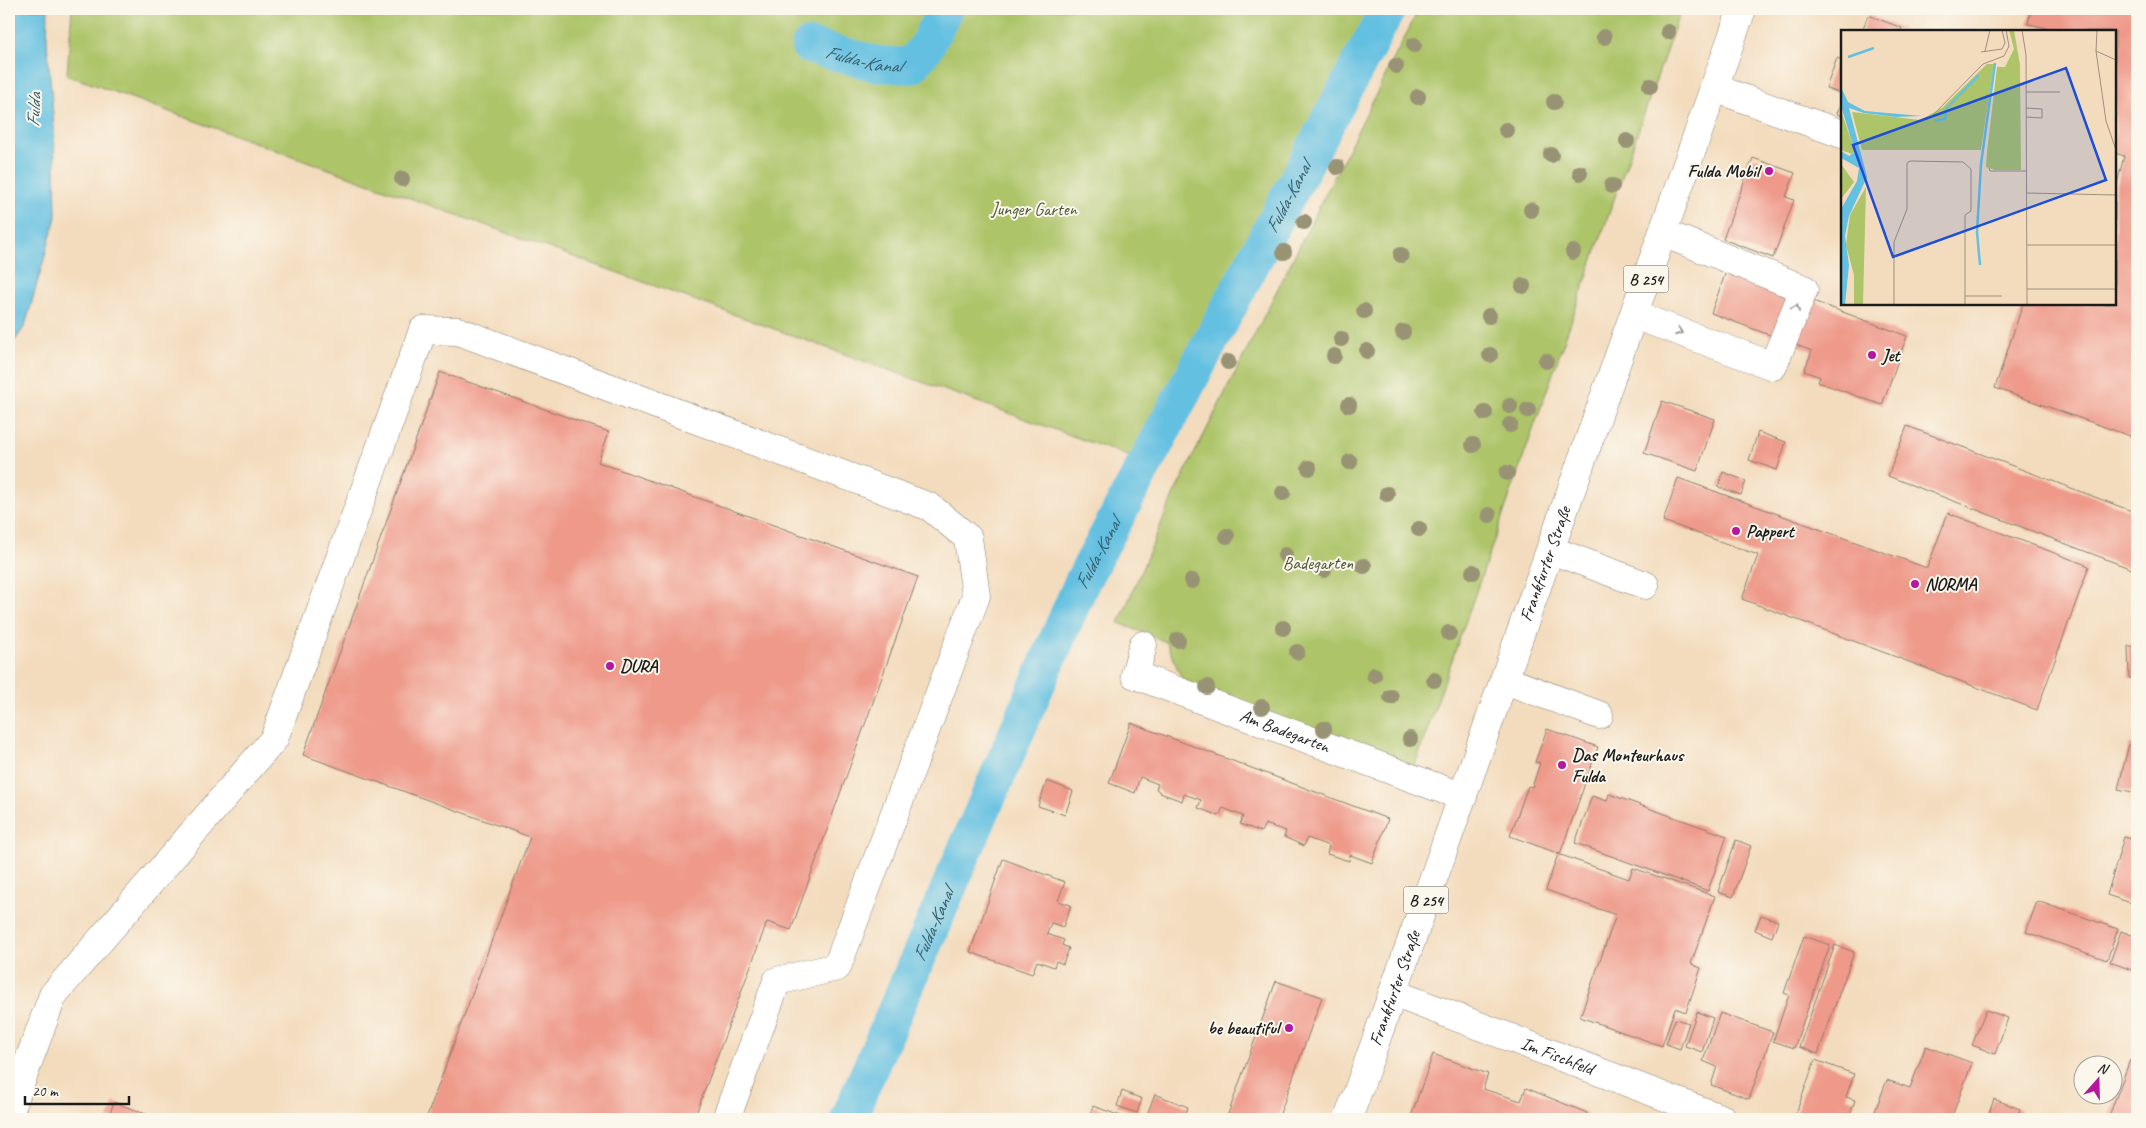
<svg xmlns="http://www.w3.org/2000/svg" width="2146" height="1128" font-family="Caveat,sans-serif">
<rect width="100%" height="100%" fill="#fbf7ec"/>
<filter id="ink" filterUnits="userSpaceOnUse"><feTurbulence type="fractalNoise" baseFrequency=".02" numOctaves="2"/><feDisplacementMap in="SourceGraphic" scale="10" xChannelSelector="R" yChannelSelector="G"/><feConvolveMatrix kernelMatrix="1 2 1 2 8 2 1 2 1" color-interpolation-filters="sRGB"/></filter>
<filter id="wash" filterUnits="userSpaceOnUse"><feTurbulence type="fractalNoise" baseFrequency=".0096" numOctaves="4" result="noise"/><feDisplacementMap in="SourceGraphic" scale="20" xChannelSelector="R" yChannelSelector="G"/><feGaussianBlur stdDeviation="1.12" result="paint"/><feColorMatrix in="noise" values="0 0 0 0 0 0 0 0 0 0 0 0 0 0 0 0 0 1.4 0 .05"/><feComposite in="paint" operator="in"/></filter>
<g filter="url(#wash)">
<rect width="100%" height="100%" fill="#f3dcbe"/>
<path fill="#adc469" stroke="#647042" d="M72 9H1373L1131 457 67 75Z
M1419 9H1681L1414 768 1184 683 1166 642 1119 623 1173 496Z"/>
<path fill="#63c0e1" stroke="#406e7e" d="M9 9H48L47 42 54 127 56 217 25 326 9 349Z"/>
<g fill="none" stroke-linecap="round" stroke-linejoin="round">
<g stroke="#63c0e1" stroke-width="36">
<path id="s1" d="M809 46 877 64 911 66 926 47 945 9"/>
<path id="s2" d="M848 1119 1082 582 1388 9"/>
</g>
</g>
<g id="blocks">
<path fill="#ee9989" d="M2031 9H2137V426L2133 437 1995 388 2023 304H2115V192L2124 156 2115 153V31H2063L2028 24Z
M1868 15 1902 28 1901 31H1862Z
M1837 58 1842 60V94L1826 88Z
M1842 99V116L1837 114Z
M1753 158 1795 173 1786 197 1794 200 1773 258 1723 239Z
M1727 269 1907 336 1882 405 1818 382 1820 377 1804 371 1812 351 1711 313Z
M440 372 609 432 598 462 918 577 791 930 767 922 694 1119H426L530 837 303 755Z
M1662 401 1715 419 1697 471 1644 453Z
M1907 426 2137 513V571L1888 476Z
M1758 432 1786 442 1777 470 1749 460Z
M1723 472 1746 481 1741 495 1718 487Z
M1678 478 1927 568 1948 513 2089 566 2037 710 1742 599 1758 555 1663 521Z
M2128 646H2137V678H2129Z
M1131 723 1388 819 1372 863 1350 855 1349 861 1327 854 1329 846 1307 838 1304 846 1284 837 1286 831 1265 824 1261 832 1240 824 1243 816 1223 808 1219 816 1198 808 1201 800 1184 794 1182 801 1160 793V792L1156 789 1158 784 1140 777 1135 793 1109 783Z
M1547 729 1598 747 1560 854 1510 836 1528 786 1532 787 1540 763 1535 762Z
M2129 744 2137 746V793L2118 789Z
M1047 781 1073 791 1065 815 1038 806Z
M1609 794 1727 836 1708 891 1575 843 1592 796 1607 801Z
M2124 837 2137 840V905L2107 895Z
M1736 840 1751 846 1733 897 1718 892Z
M1558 854 1629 879 1633 868 1715 896 1691 964 1701 968 1686 1012 1675 1008 1662 1046 1580 1017 1616 915 1546 890Z
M1003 859 1065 882 1058 901 1071 905 1063 927 1051 923 1047 934 1064 940 1062 945 1069 948 1063 964 1056 961 1054 967 1037 961 1032 974 970 952Z
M2037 901 2118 929 2107 960 2026 932Z
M1761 915 1778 921 1772 937 1755 930Z
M2121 931 2137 937V972L2110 962Z
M1804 936 1830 945 1794 1048 1773 1041 1789 995 1784 993Z
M1835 945 1854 952 1818 1054 1799 1047Z
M1276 981 1322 997 1278 1119H1233L1227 1117Z
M1986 1010 2008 1018 1995 1054 1972 1045Z
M1697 1012 1713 1018 1702 1052 1685 1046Z
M1720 1013 1773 1032 1749 1099 1711 1085 1717 1067 1703 1061Z
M1675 1019 1689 1023 1680 1049 1666 1044Z
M1926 1046 1972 1063 1951 1119H1872L1887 1080 1910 1088Z
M1433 1054 1488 1074 1483 1089 1521 1101 1526 1088 1587 1113 1584 1119H1474L1460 1114 1458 1119H1410Z
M1815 1060 1854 1074 1846 1097 1855 1100 1849 1119H1794Z
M2130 1060 2137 1062V1119H2108Z
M1122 1091 1142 1099 1137 1113 1117 1106Z
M1155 1094 1188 1107 1184 1119H1152L1146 1117Z
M1994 1099 2020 1109 2016 1119H1987Z
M114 1102 159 1119H108Z
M1093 1106 1129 1119H1099L1089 1116Z
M2049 1114 2061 1119H2047Z"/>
</g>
</g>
<g filter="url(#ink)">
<use href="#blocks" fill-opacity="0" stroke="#887c6d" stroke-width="1"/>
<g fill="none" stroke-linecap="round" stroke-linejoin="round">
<g stroke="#887c6d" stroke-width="29">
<g id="minor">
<path d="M1714 88 1842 134"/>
<path d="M1634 315 1773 366 1804 289 1663 233"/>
<path d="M1551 550 1645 585"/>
<path id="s3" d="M1143 645 1135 675 1463 797"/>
<path d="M1505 680 1599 715"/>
<path id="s4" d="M1393 993 1723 1119"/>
<path d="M9 1114 53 995 274 739 423 330 458 331 930 507 968 538 976 596 837 967 777 981 726 1119"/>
</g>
</g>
<g stroke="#887c6d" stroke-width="29">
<g id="major">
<path id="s5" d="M1348 1119 1742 9"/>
</g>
</g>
<use href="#minor" stroke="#fff" stroke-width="28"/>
<use href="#major" stroke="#fff" stroke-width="28"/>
</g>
<g fill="#999374">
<circle cx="1668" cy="32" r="8"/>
<circle cx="1604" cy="37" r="8"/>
<circle cx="1414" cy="45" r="8"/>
<circle cx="1396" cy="66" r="8"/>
<circle cx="1650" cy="86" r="8"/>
<circle cx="1418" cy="97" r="8"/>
<circle cx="1554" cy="102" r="8"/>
<circle cx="1506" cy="130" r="8"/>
<circle cx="1627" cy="141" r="8"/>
<circle cx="1551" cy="155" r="8"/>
<circle cx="1337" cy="167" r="8"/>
<circle cx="1580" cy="173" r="8"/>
<circle cx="402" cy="179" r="8"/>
<circle cx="1612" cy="186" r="8"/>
<circle cx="1531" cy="210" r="8"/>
<circle cx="1304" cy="222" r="8"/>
<circle cx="1284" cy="252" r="8"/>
<circle cx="1573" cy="252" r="8"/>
<circle cx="1401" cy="255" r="8"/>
<circle cx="1523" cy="286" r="8"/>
<circle cx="1364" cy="311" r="8"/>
<circle cx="1489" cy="316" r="8"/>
<circle cx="1403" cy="332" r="8"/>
<circle cx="1341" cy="339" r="8"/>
<circle cx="1367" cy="351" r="8"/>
<circle cx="1490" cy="355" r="8"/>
<circle cx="1334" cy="356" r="8"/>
<circle cx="1546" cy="361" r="8"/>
<circle cx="1228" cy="362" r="8"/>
<circle cx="1349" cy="405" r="8"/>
<circle cx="1510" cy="406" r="8"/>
<circle cx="1528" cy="410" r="8"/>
<circle cx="1485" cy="413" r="8"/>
<circle cx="1510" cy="425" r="8"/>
<circle cx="1473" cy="445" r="8"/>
<circle cx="1350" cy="462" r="8"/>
<circle cx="1309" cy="468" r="8"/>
<circle cx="1507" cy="473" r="8"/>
<circle cx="1283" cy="493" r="8"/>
<circle cx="1387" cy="494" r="8"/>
<circle cx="1489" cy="515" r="8"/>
<circle cx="1419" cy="529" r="8"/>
<circle cx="1227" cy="536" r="8"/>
<circle cx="1285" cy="555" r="8"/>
<circle cx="1364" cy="566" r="8"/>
<circle cx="1324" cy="570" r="8"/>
<circle cx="1473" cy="572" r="8"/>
<circle cx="1192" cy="581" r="8"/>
<circle cx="1283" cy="628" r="8"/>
<circle cx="1449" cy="633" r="8"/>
<circle cx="1178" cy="640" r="8"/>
<circle cx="1297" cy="652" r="8"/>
<circle cx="1374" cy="675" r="8"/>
<circle cx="1434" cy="680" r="8"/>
<circle cx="1207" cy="687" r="8"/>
<circle cx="1391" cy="697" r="8"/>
<circle cx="1262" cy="707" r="8"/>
<circle cx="1324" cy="729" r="8"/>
<circle cx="1410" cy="739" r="8"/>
</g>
<defs><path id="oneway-chevron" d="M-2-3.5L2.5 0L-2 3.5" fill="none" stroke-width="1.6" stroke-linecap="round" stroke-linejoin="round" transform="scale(1.25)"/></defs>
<g stroke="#999">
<use href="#oneway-chevron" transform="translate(1796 308) rotate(-68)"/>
<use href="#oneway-chevron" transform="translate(1679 332) rotate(20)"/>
</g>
</g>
<g fill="#b5179e" stroke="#fbf7ec" stroke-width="2">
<circle cx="1769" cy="171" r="5"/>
<circle cx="1872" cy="355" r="5"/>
<circle cx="1736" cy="531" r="5"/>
<circle cx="1915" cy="584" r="5"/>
<circle cx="610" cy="666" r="5"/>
<circle cx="1562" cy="765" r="5"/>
<circle cx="1289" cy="1028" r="5"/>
</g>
<g text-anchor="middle" stroke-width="4" stroke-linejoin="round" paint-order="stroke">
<g fill="#fbf7ec" stroke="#5f5e5a" stroke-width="1">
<rect x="1623.5" y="265.5" width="45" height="27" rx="4"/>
<rect x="1403.5" y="886.5" width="45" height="27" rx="4"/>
</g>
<g font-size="16" font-weight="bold" fill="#1c1c1c">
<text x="1646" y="285">B 254</text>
<text x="1426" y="906">B 254</text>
</g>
<g font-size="18" font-weight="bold" fill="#1c1c1c" stroke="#fbf7ec" text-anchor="start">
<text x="1759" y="177" text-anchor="end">Fulda Mobil</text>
<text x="1882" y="361">Jet</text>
<text x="1746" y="537">Pappert</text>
<text x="1925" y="590">NORMA</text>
<text x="620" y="672">DURA</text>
<text x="1572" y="761">Das Monteurhaus<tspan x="1572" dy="21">Fulda</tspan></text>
<text x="1279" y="1034" text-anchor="end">be beautiful</text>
</g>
<g font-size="18" fill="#4f5737" stroke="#fbf7ec">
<text x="1034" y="215">Junger Garten</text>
<text x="1318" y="569">Badegarten</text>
</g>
<g font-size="18" fill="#1c1c1c" stroke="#fbf7ec">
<text dy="6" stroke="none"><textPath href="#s5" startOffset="589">Frankfurter Straße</textPath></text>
<text dy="6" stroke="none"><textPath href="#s3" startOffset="191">Am Badegarten</textPath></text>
<text dy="6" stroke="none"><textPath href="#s5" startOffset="139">Frankfurter Straße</textPath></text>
<text dy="6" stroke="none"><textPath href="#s4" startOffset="176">Im Fischfeld</textPath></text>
</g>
<g font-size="19" font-style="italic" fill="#385e6b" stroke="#fbf7ec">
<text dy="7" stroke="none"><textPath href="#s1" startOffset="56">Fulda-Kanal</textPath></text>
<text transform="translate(33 110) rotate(-87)" y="7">Fulda</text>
<text dy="7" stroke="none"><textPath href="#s2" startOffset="1022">Fulda-Kanal</textPath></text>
<text dy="7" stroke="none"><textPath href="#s2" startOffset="618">Fulda-Kanal</textPath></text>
<text dy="7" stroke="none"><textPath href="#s2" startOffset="212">Fulda-Kanal</textPath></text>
</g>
</g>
<g transform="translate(1841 30)">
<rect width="275" height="275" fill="#f3dcbe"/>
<path d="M168 0H173L179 35 180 140H154L145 137 146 122 156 37H164L173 19ZM146 34H153L140 120H21L11 82 79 90 101 78ZM0 81 14 121 11 124 0 120ZM0 134 13 152 0 169ZM25 157 22 275H13V245L5 215 9 185Z" fill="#adc469"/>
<path d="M0 57 7 72 24 81 81 86 55 87 23 83 8 78 26 147 8 186 4 206 8 235 4 275H0V179L16 151 18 138 0 128V121L8 126 14 122 0 76Z" fill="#63c0e1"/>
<path fill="none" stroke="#63c0e1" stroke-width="2.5" d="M7 27 33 18M94 91 104 89 105 79 138 45M139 235 136 202 140 134 154 33"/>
<path fill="none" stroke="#9d8f7d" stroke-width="1" d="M181 0 185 25 186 275M256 0 255 21 265 91 275 120M144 21 149 0M255 21 275 30M140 22 161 19 164 13 161 0M185 62H219M185 78 201 79V88L185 87M91 86 142 34 163 26 168 16 165 0M148 138 149 141H186M186 163 275 165M186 215H275M186 259H275M124 266H161M53 275V212L66 179V133L69 131 122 132 130 139V181L124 185V275"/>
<path fill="#1d4ed8" fill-opacity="0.15" stroke="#1d4ed8" stroke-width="2.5" d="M225 38 265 150 52 227 12 115Z"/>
<rect width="275" height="275" fill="none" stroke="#1c1c1c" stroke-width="2.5"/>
</g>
<rect width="2146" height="1128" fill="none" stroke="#fbf7ec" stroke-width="30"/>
<g transform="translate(2098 1080) rotate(20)"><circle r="24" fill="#fbf7ec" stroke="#a29f99"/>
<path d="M0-4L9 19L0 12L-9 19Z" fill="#b5179e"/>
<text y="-8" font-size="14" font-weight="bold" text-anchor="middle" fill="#1c1c1c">N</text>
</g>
<path d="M25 1096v8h104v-8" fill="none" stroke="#1c1c1c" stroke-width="2.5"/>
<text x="32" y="1096" font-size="15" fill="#1c1c1c" stroke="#fbf7ec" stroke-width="4" paint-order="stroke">20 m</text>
</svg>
